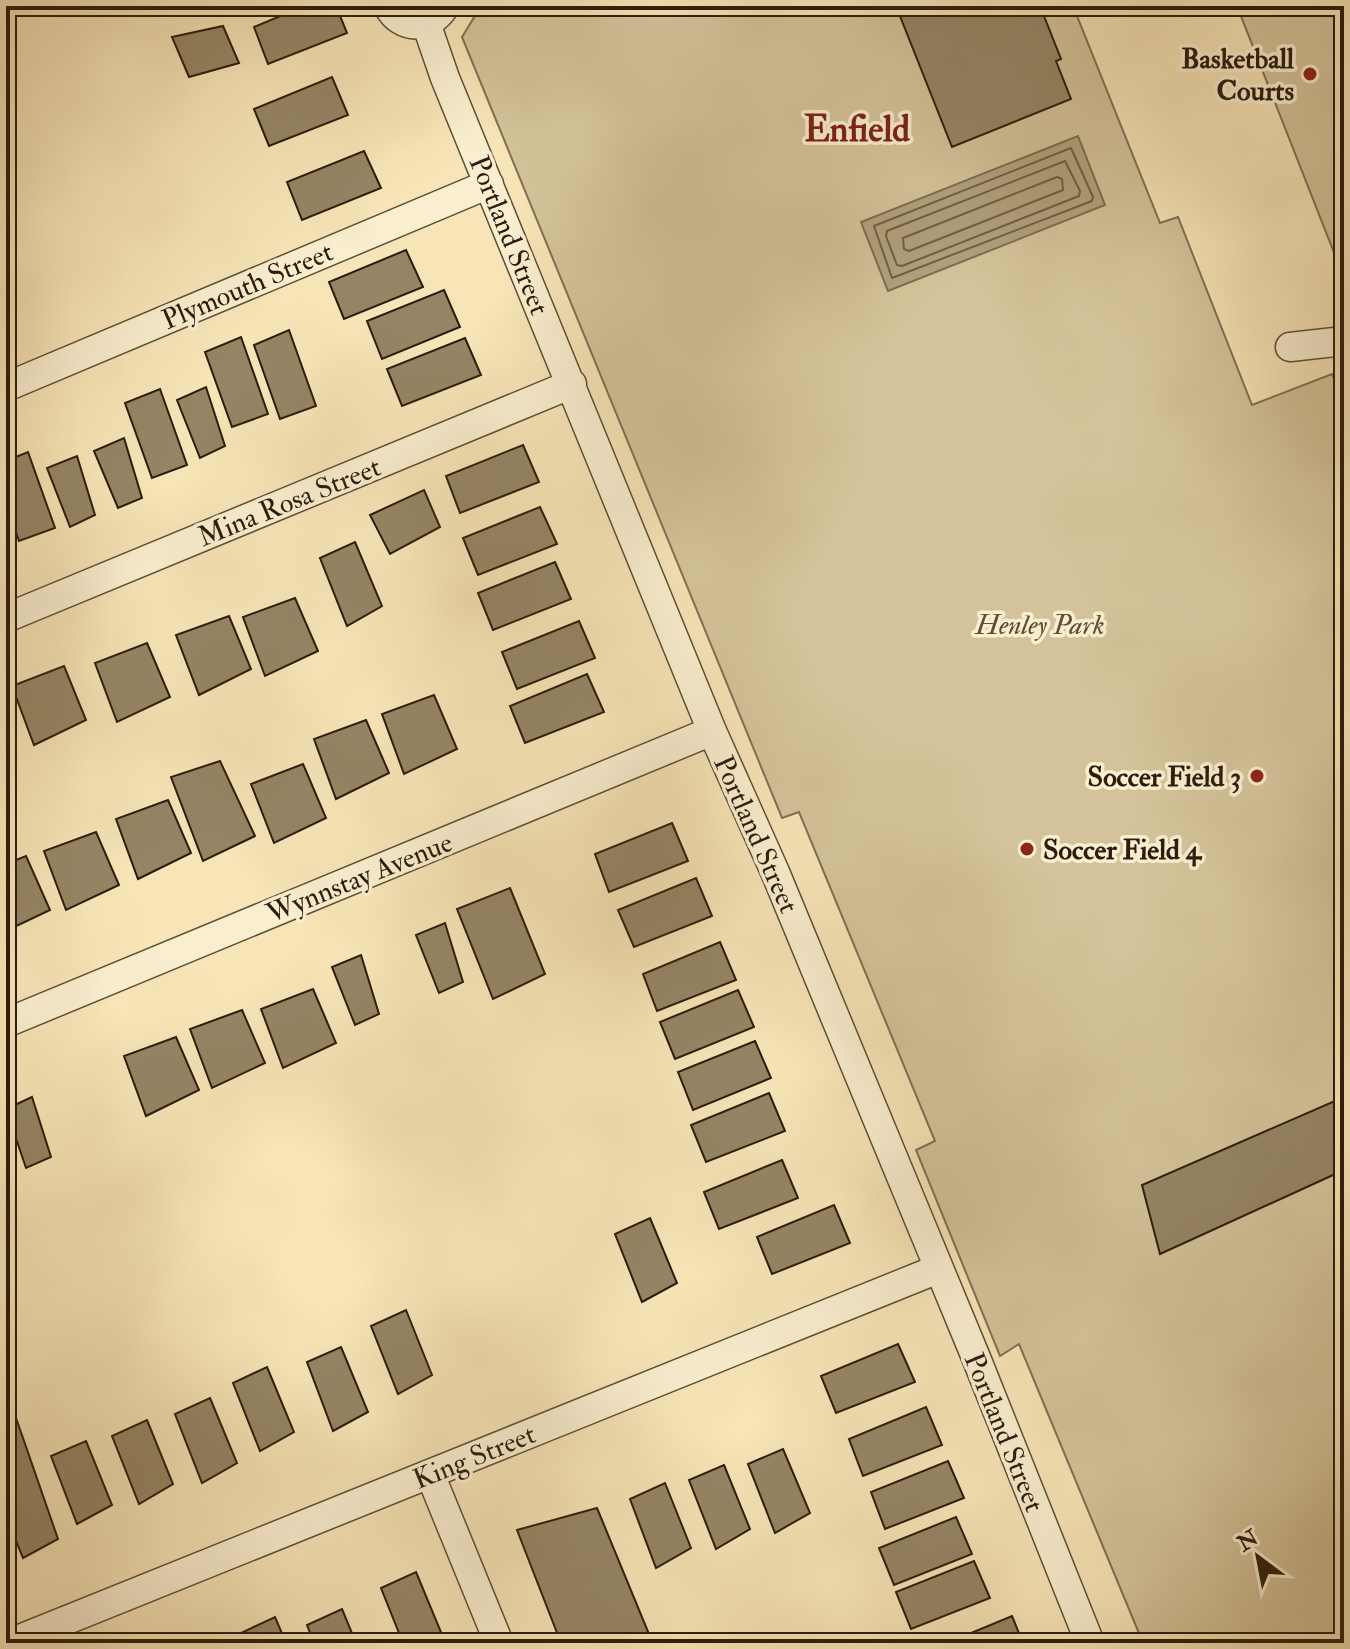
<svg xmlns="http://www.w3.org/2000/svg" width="1350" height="1649" font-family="'IM FELL Double Pica',serif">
<rect width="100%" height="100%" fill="#f7e5b7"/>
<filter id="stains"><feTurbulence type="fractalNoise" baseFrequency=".0025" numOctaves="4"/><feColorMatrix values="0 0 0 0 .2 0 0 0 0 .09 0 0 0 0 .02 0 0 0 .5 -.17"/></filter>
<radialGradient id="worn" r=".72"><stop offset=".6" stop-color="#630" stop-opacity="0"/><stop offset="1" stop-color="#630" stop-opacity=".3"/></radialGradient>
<path fill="#d4c39a" stroke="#7f7053" stroke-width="2" d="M481 6H1073L1160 223 1178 217 1252 405 1332 374 1344 402V1643H1143L1019 1344 1000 1356 916 1150 935 1141 799 812 782 818 462 37Z
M1237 6H1344V278Z"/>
<path fill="#b1a17d" stroke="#7b6c50" stroke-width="2" d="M1078 136 1105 205 888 291 861 222Z"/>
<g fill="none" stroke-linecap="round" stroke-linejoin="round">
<path stroke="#6e5f44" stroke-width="2" d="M1071 148 1093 197 1092 201 892 278 874 226Z
M1065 161 1080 191 1079 196 902 266 897 265 886 236 887 231Z
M1057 177 1062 179 1063 190 909 251 904 249 903 238Z"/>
</g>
<path fill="#958565" stroke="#2a1d0c" stroke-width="2" d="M304 6H336L347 33 268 64 254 27Z
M896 6H1040L1061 59 1056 61 1071 99 952 147Z
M223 26 239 63 189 77 172 37Z
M332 77 348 115 269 146 254 109Z
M364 151 381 188 302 220 287 182Z
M406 250 423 287 344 319 329 282Z
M444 290 460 327 382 359 367 321Z
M289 330 316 406 280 419 254 345Z
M241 337 268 414 232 427 205 352Z
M465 338 481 375 402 406 387 369Z
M206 387 225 446 200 458 177 400Z
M160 389 187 465 152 478 125 403Z
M124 438 142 498 118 508 94 451Z
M523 445 539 482 460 513 446 476Z
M28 452 55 528 19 541 6 504V461Z
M77 456 95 515 70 527 47 468Z
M424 490 440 527 390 554 370 515Z
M540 507 557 544 478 575 463 538Z
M355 542 382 606 347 626 320 558Z
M555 562 571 599 493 630 478 593Z
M295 598 318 651 265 676 243 617Z
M229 616 251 669 199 695 176 635Z
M579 621 595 658 517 689 502 652Z
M147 643 170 697 117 722 95 663Z
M64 666 86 720 34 745 12 686Z
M587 674 604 712 525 743 510 706Z
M434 695 457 749 404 774 382 714Z
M366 720 389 773 336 799 314 739Z
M220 761 255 836 203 861 171 777Z
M303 764 326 818 274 843 251 784Z
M168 800 191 853 138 879 116 819Z
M672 823 688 861 609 892 595 854Z
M96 832 119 885 66 910 44 851Z
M26 856 50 910 6 931V864Z
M696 878 712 916 634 947 618 910Z
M510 888 545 974 493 999 457 909Z
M445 923 463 982 439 993 416 935Z
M720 942 736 980 657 1011 643 974Z
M361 955 379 1014 355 1025 332 967Z
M313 989 336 1043 283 1068 261 1009Z
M738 990 754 1027 675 1059 660 1022Z
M242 1010 265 1063 212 1088 190 1029Z
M176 1037 199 1090 146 1116 124 1056Z
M755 1041 771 1078 693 1110 678 1072Z
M769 1093 785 1131 706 1162 691 1125Z
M32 1097 51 1157 26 1168 6 1109Z
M1344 1097V1170L1160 1254 1142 1185Z
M782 1160 798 1198 719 1229 704 1192Z
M834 1205 850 1243 772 1274 757 1237Z
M650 1218 677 1283 642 1302 615 1234Z
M406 1310 432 1375 398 1394 371 1326Z
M898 1344 915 1382 836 1413 821 1376Z
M341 1347 368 1412 333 1431 307 1362Z
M267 1367 294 1432 260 1451 233 1383Z
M6 1389 58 1539 23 1558 6 1516Z
M210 1398 237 1463 202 1483 175 1414Z
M926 1407 942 1445 863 1476 849 1439Z
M147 1420 173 1484 139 1504 112 1436Z
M86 1441 112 1505 77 1524 51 1456Z
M783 1449 810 1513 775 1533 748 1464Z
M948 1461 964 1498 885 1529 871 1492Z
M724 1465 750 1529 716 1549 689 1480Z
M665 1483 691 1548 656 1568 630 1499Z
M597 1508 651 1639 640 1643H561L517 1530Z
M956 1517 972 1554 894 1585 879 1548Z
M974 1561 990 1598 911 1629 896 1592Z
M416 1572 443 1637 431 1643H403L381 1588Z
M342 1609 356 1643H314L307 1625Z
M1012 1616 1023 1643H947Z
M275 1617 286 1643H244L241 1633Z
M804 1634 808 1643H778Z"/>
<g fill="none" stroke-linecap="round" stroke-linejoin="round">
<g stroke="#5d4f37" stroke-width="31">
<path id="street" d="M388 6C401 31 431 30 445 6
M426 23 445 78 712 731 775 872 977 1360 1090 1643
M1290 347 1344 341
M6 387 489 184
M6 618 572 384
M6 1023 712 731
M430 1474 499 1643
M10 1643 938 1269"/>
</g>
<use href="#street" stroke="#faeed0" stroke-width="28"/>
</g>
<g fill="#8f2418" stroke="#faeed0" stroke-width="3">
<circle cx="1310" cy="74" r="8"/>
<circle cx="1257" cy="776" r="8"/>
<circle cx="1027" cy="849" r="8"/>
</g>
<g text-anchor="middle" stroke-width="7" stroke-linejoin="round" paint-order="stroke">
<g font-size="28" font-weight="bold" fill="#2a1d0c" stroke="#faeed0" text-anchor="end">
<text x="1294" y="68">Basketball<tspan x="1294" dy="32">Courts</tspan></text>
<text x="1241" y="786">Soccer Field 3</text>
<text x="1043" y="859" text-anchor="start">Soccer Field 4</text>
</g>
<g font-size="28" fill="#2a1d0c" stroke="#faeed0">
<text transform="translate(510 235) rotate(68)" y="10">Portland Street</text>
<text transform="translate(247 285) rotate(-23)" y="10">Plymouth Street</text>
<text transform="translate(289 501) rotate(-22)" y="10">Mina Rosa Street</text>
<text transform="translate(757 834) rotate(66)" y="10">Portland Street</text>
<text transform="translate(359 877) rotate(-22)" y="10">Wynnstay Avenue</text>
<text transform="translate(1005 1432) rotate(68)" y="10">Portland Street</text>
<text transform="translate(474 1456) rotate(-22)" y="10">King Street</text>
</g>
<g font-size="28" font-style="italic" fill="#5d4f37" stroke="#faeed0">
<text x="1040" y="634">Henley Park</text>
</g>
<g font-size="36" font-weight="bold" fill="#7a1f14" stroke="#faeed0">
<text x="857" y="141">Enfield</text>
</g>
</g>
<rect width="1350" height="1649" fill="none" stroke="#f7e5b7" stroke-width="32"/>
<rect x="8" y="8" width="1334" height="1633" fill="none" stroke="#2a1d0c" stroke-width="4"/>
<rect x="16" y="16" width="1318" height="1617" fill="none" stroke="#2a1d0c" stroke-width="2"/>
<g transform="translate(1258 1557) rotate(328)" stroke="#faeed0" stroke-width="6" paint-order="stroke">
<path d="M0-6L14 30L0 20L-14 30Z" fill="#2a1d0c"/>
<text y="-12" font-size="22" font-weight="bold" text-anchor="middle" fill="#2a1d0c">N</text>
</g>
<rect width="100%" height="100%" filter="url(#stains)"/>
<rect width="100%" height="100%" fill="url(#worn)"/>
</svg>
